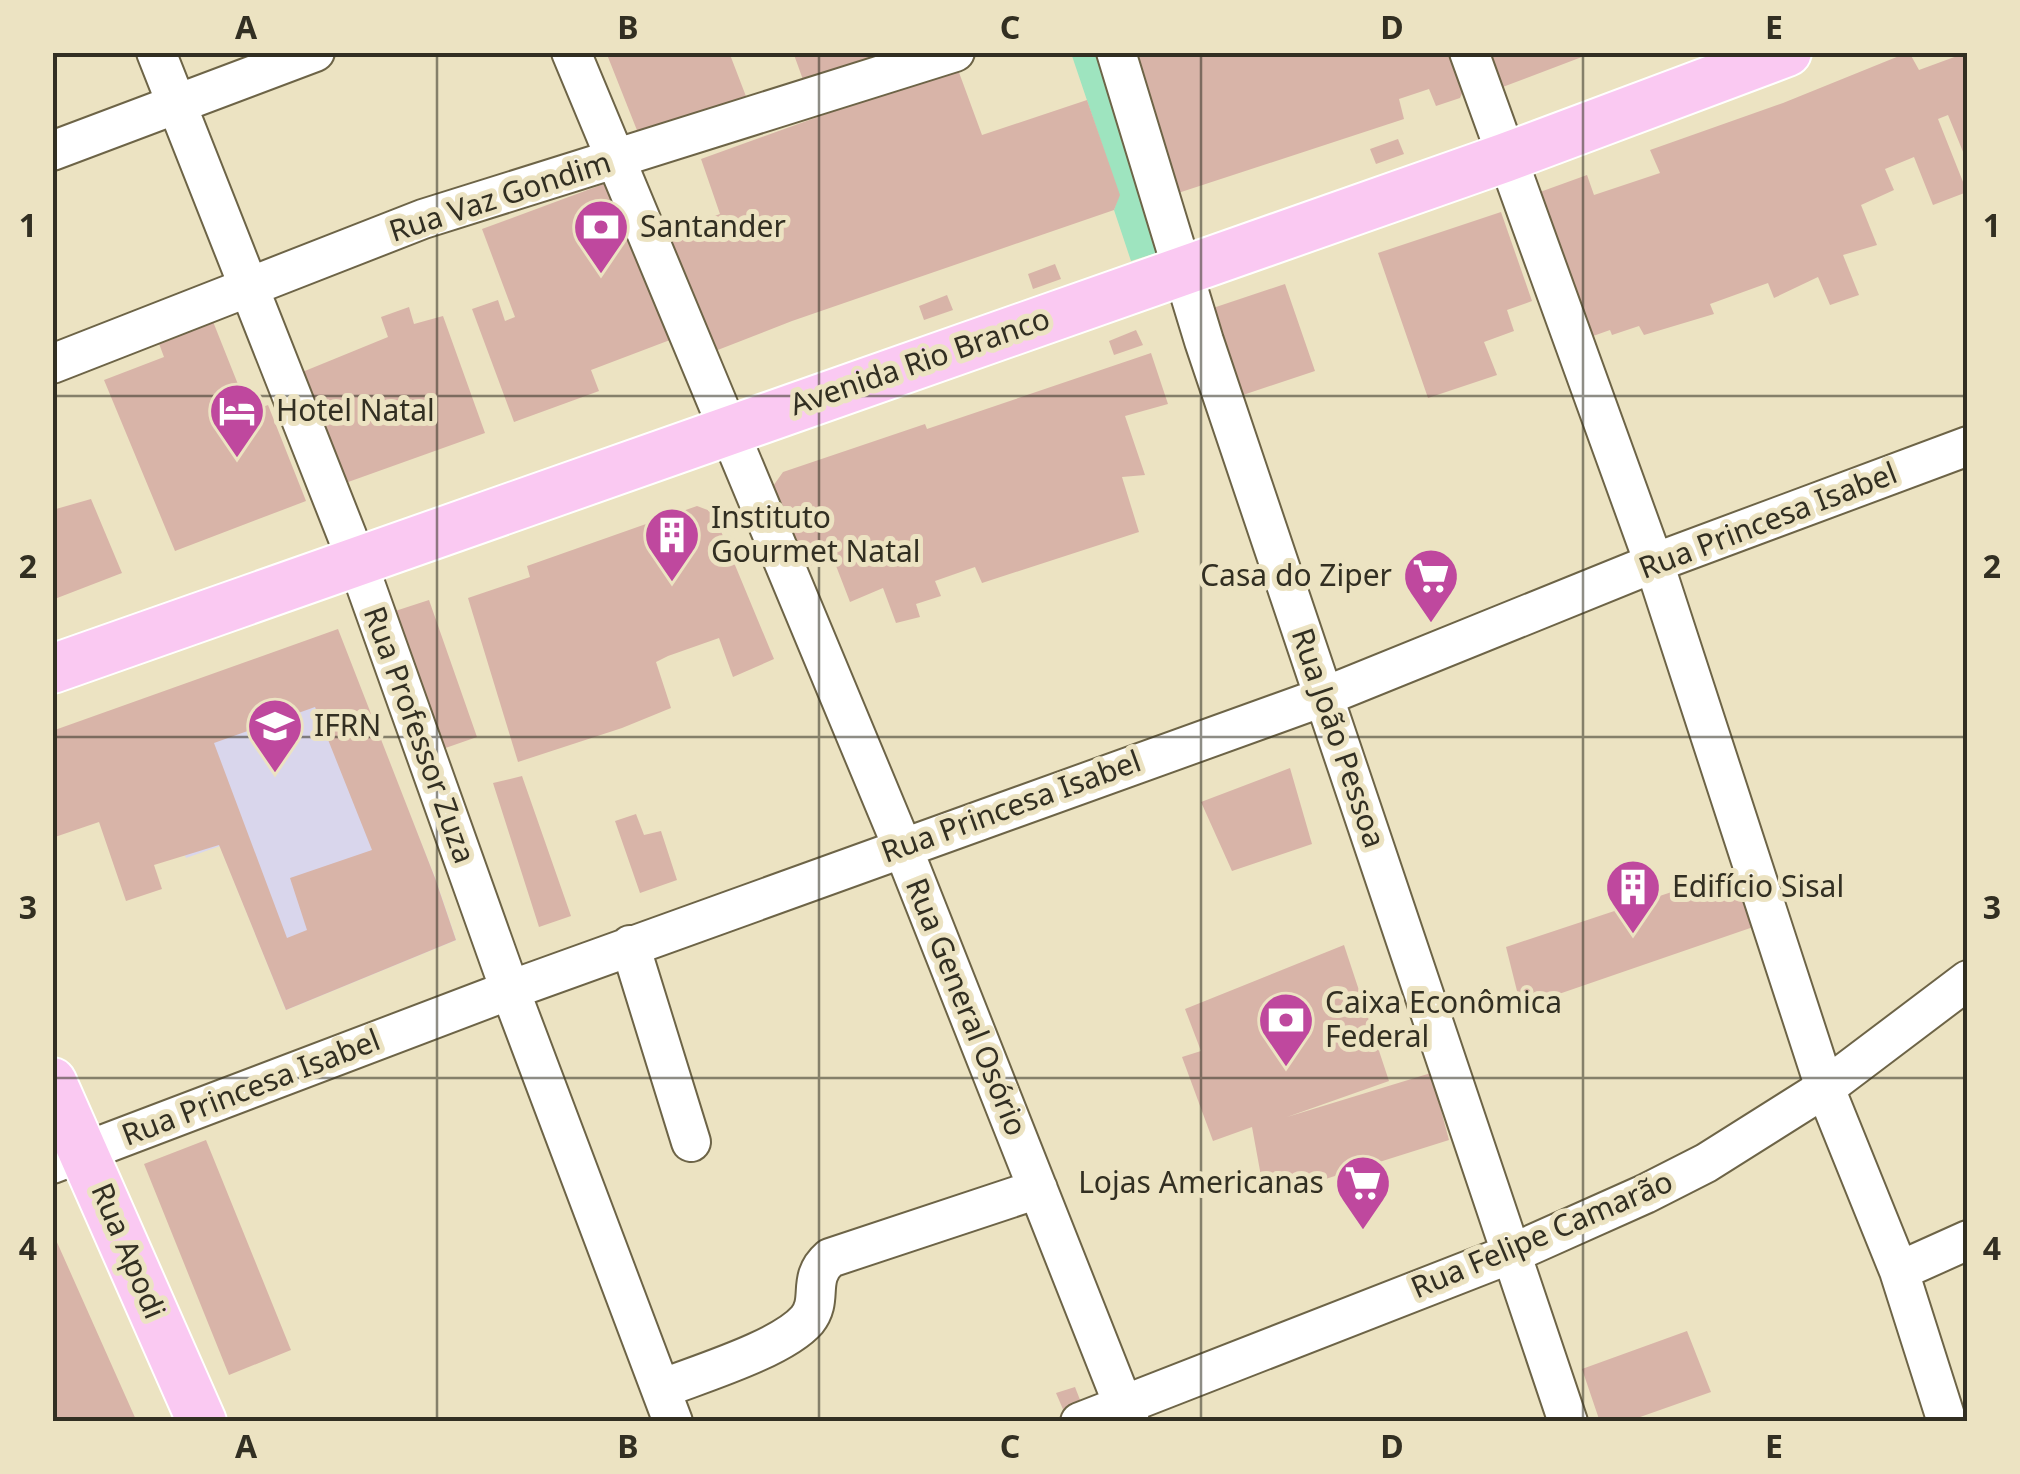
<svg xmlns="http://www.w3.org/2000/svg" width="2020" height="1474" font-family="'Noto Sans',sans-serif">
<rect width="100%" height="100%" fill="#ece3c2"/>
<path fill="#d9d6ec" d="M360 690 435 878 456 940 286 1010 220 846 186 858 130 704Z"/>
<path fill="#9ee4bf" d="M1071 53H1107L1169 249 1131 261 1114 210 1119 195Z"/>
<path fill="#d8b4a8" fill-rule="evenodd" d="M606 52H729L752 112 644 148Z
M793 52H904L806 88Z
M1123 52H1457L1467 82 1460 98 1436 106 1429 89 1399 99 1404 119 1172 195Z
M1479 52H1595L1492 91Z
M1909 52 1919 70 1968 52V164L1948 115 1938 119 1967 192 1933 205 1914 157 1885 169 1894 190 1861 205 1877 245 1843 255 1859 295 1830 305 1818 277 1774 298 1768 283 1710 304 1714 314 1644 335 1639 326 1612 335 1610 330 1579 341 1529 196 1587 175 1594 195 1660 173 1650 150 1783 103Z
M957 67 982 135 1087 100 1120 195 1114 210 792 321 710 353 665 234 720 214 701 159Z
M1398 139 1404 154 1376 164 1370 149Z
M609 182 670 340 591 370 599 391 514 422 472 309 498 300 505 321 515 317 482 229Z
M1501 212 1532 301 1507 310 1514 331 1484 342 1497 375 1428 398 1378 253Z
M1055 264 1061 279 1033 289 1028 274Z
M1285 284 1315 371 1240 396 1210 309Z
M947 295 953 310 924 320 919 306Z
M409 307 414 324 443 316 485 433 337 486 295 375 388 337 381 317Z
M212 319 249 412 268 405 306 501 175 551 104 380 164 357 158 341Z
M1136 330 1143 345 1114 355 1109 341Z
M1151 353 1168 404 1125 416 1145 475 1122 477 1139 532 982 583 975 567 935 581 941 596 916 604 920 617 896 623 883 588 850 602 833 558 803 568 771 489 783 472 925 424 927 429Z
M91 499 122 573 52 600V500L56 509Z
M697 506 713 512 774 659 733 677 719 638 668 656 656 662 671 708 622 728 518 762 468 598 530 577 527 566Z
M429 600 477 737 434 752 386 614Z
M338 629 435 878 456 940 286 1010 219 845 154 865 162 889 126 901 99 822 52 838V731ZM315 707 372 850 290 878 307 930 287 938 214 743Z
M1290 768 1312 844 1232 871 1201 802Z
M522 776 571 916 539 927 493 783Z
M636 814 644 835 661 831 677 880 640 893 615 821Z
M1744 868 1759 925 1521 1007 1506 947Z
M1344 945 1389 1081 1287 1117 1431 1073 1449 1140 1265 1198 1252 1127 1213 1141 1182 1057 1201 1051 1185 1009Z
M206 1140 291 1350 229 1375 144 1164Z
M52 1231 137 1422H52Z
M1687 1331 1711 1392 1626 1422H1600L1582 1369Z
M1075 1387 1082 1405 1065 1414 1056 1393Z"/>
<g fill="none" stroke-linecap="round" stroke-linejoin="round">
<g stroke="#6d6447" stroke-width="42">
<path id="minor" d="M156 52 357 561 510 990 673 1422
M571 52 902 846 1130 1422
M1116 52 1204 341 1568 1422
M1469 52 1654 563 1825 1088 1899 1271 1947 1422
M52 151 315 52
M52 364 423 219 955 52
M630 945 691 1142
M52 1164 510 990 1323 697 1654 563 1968 446
M1899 1271 1968 1240
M661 1389C699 1374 782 1349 807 1320 824 1299 806 1279 830 1258L1038 1189
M1080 1422 1513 1253 1645 1194 1706 1163 1825 1088 1968 980"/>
</g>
<g stroke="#fff" stroke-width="52">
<path id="major" d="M52 669 1504 158 1787 52
M52 1082 202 1422"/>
</g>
<use href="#minor" stroke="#fff" stroke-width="38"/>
<use href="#major" stroke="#fac9f2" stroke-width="48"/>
</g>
<path fill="none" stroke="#322f22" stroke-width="2.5" stroke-opacity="0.55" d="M437 52V1422M819 52V1422M1201 52V1422M1583 52V1422M52 396H1968M52 737H1968M52 1078H1968"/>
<defs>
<g id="bank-pin" transform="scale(2.875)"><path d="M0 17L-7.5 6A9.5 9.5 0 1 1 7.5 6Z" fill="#bf489e" stroke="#ece3c2"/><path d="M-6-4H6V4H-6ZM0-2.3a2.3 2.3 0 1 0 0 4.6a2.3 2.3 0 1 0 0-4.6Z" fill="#fff"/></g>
<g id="hotel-pin" transform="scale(2.875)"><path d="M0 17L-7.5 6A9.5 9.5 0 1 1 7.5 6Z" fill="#bf489e" stroke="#ece3c2"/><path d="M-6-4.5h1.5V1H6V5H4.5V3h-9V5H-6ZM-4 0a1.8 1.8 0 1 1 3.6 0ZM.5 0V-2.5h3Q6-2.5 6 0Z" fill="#fff"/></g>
<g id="building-pin" transform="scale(2.875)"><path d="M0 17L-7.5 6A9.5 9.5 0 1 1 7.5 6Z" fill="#bf489e" stroke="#ece3c2"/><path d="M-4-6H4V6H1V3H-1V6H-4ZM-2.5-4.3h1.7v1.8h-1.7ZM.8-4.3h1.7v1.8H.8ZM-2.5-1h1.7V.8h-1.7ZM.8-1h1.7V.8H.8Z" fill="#fff"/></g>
<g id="supermarket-pin" transform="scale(2.875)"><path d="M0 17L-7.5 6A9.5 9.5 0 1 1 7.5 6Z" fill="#bf489e" stroke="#ece3c2"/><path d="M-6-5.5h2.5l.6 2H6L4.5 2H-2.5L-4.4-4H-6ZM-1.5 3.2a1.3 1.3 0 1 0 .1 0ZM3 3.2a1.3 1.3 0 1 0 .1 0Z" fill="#fff"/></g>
<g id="university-pin" transform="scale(2.875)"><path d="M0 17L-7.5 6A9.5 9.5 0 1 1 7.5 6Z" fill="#bf489e" stroke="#ece3c2"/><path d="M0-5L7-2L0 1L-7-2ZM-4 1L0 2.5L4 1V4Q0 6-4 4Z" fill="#fff"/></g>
</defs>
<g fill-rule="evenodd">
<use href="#bank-pin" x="601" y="227"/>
<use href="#hotel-pin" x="237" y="411"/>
<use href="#building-pin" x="672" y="535"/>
<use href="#supermarket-pin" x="1431" y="576"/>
<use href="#university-pin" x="275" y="726"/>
<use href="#building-pin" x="1633" y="887"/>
<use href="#bank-pin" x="1286" y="1020"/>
<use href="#supermarket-pin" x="1363" y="1183"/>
</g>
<g text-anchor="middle" stroke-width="10" stroke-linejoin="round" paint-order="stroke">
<g font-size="30" fill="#322f22" stroke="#ece3c2">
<text transform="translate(500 197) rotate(-18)" y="10">Rua Vaz Gondim</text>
<text transform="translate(920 362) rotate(-19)" y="10">Avenida Rio Branco</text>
<text transform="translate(1768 521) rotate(-21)" y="10">Rua Princesa Isabel</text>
<text transform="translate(419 735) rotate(70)" y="10">Rua Professor Zuza</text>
<text transform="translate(1338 738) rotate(71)" y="10">Rua João Pessoa</text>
<text transform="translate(1011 807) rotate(-20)" y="10">Rua Princesa Isabel</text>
<text transform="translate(966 1007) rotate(68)" y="10">Rua General Osório</text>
<text transform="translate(251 1088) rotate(-21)" y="10">Rua Princesa Isabel</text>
<text transform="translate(1542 1235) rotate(-23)" y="10">Rua Felipe Camarão</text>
<text transform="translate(128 1251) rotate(67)" y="10">Rua Apodi</text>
</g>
<g font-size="30" fill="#322f22" stroke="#ece3c2" text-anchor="start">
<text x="640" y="237">Santander</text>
<text x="276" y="421">Hotel Natal</text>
<text x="711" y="528">Instituto<tspan x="711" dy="34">Gourmet Natal</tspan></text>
<text x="1392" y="586" text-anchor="end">Casa do Ziper</text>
<text x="314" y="736">IFRN</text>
<text x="1672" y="897">Edifício Sisal</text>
<text x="1325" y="1013">Caixa Econômica<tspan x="1325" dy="34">Federal</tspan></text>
<text x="1324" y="1193" text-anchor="end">Lojas Americanas</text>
</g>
</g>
<rect width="2020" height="1474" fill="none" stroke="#ece3c2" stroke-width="110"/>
<rect x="55" y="55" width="1910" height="1364" fill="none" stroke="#322f22" stroke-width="4"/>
<g font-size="32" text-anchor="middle" font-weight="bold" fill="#322f22">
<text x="246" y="39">A</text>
<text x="628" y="39">B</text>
<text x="1010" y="39">C</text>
<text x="1392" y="39">D</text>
<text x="1774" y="39">E</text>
<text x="28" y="237">1</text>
<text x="1992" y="237">1</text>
<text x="28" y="578">2</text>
<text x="1992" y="578">2</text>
<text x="28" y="919">3</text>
<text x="1992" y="919">3</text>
<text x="28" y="1260">4</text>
<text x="1992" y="1260">4</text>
<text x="246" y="1458">A</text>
<text x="628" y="1458">B</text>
<text x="1010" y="1458">C</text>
<text x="1392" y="1458">D</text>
<text x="1774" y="1458">E</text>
</g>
</svg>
